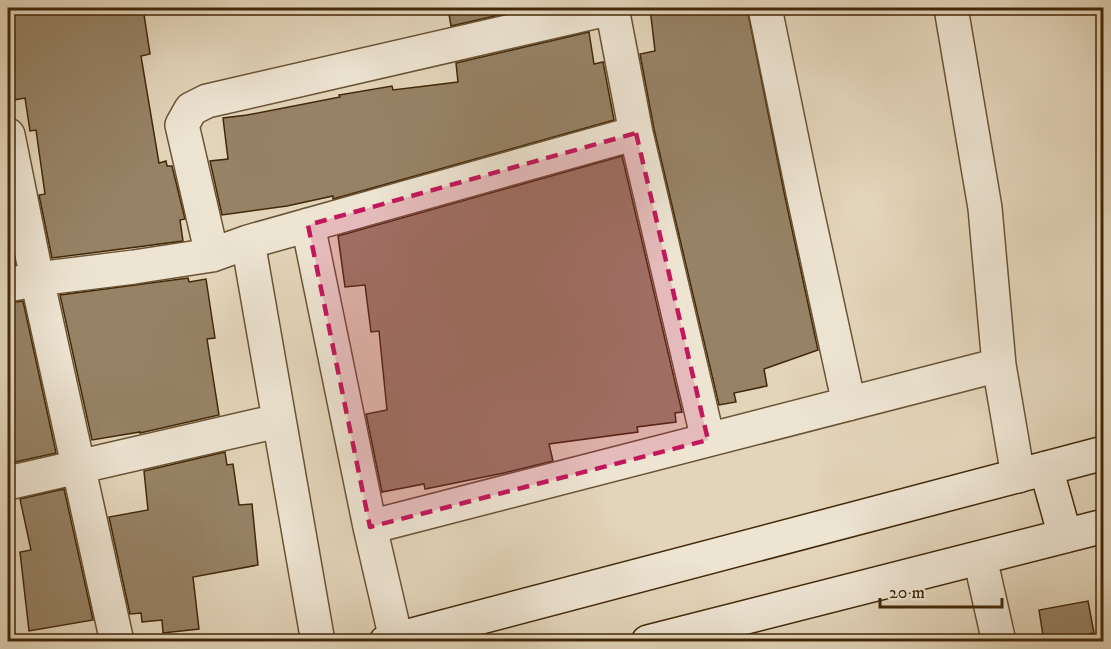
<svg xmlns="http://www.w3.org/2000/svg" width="1111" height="649" font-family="'IM FELL DW Pica',serif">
<rect width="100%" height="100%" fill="#e3d5ba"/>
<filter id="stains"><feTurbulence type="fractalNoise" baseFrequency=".00333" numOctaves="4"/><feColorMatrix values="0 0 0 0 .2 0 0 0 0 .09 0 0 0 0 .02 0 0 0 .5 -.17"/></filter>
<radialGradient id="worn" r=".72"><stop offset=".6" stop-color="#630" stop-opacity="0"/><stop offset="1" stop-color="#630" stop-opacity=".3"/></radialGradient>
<path fill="#968265" stroke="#422808" stroke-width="1.5" d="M8 8H143L150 54 141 56 159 163 166 161 167 166H172L185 219 180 220 183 241 52 258 39 195 45 194 36 130 30 131 25 98 8 101Z
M448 8H530L451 26Z
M650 8H747L785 197 818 350 764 369 767 386 734 393 736 402 719 405 654 129 640 54 655 51Z
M589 32 594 64 603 62 614 120 333 199V196L287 206 222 215 210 161 228 159 223 118 247 115 340 97 339 95 392 86 393 90 458 82 456 63Z
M622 156 682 412 675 413 676 422 637 427 638 432 549 444 553 461 504 473 425 489 424 484 382 492 366 414 387 410 379 331 371 332 365 285 345 287 338 236Z
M8 227 15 264 8 266Z
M188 278 189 282 206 279 215 338 207 339 219 415 140 433V432L92 440 60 295Z
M23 301 56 453 15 462 8 422V303Z
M225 452 227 465 233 464 239 505 252 504 258 565 193 577 199 629 163 633 162 620 142 622 141 613 130 614 109 517 148 510 144 471Z
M64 489 93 620 29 631 20 552 31 550 20 499Z
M1088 601 1094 633 1051 642H1044L1039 610Z"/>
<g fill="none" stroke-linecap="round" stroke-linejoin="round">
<g stroke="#6a5334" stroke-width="36">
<path id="street" d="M612 8 636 133 708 440
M765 8 803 193 849 404
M951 8 985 208 999 365 1018 476
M8 135 37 279 117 642
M308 225 370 527 396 639
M248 242 318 642
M212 255 182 125 191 109 207 101 612 8
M8 285 37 279 134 267 212 255 248 242 636 133
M8 483 278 421
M370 527 999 365
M980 558 999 642"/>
</g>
<g stroke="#422808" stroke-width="36">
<path id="secondary" d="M1046 468 1065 536
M386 642 1104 453
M648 642 1104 526"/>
</g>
<use href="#street" stroke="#ede4d2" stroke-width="33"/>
<use href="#secondary" stroke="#ede4d2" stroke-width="33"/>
</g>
<path fill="#c2185b" fill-opacity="0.2" stroke="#c2185b" stroke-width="4.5" stroke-dasharray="12 8" stroke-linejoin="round" d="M636 133 708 440 370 527 308 225Z"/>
<rect width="1111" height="649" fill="none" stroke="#e3d5ba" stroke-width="30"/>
<rect x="9" y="9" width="1093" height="631" fill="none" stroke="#422808" stroke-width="3"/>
<rect x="15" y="15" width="1081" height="619" fill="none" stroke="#422808" stroke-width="1.5"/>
<path d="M880 598v9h122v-9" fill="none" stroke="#422808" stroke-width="3"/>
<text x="889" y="598" font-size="18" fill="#422808" stroke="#ede4d2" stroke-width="4.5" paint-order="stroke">20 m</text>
<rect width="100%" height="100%" filter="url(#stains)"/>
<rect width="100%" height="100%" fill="url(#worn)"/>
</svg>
